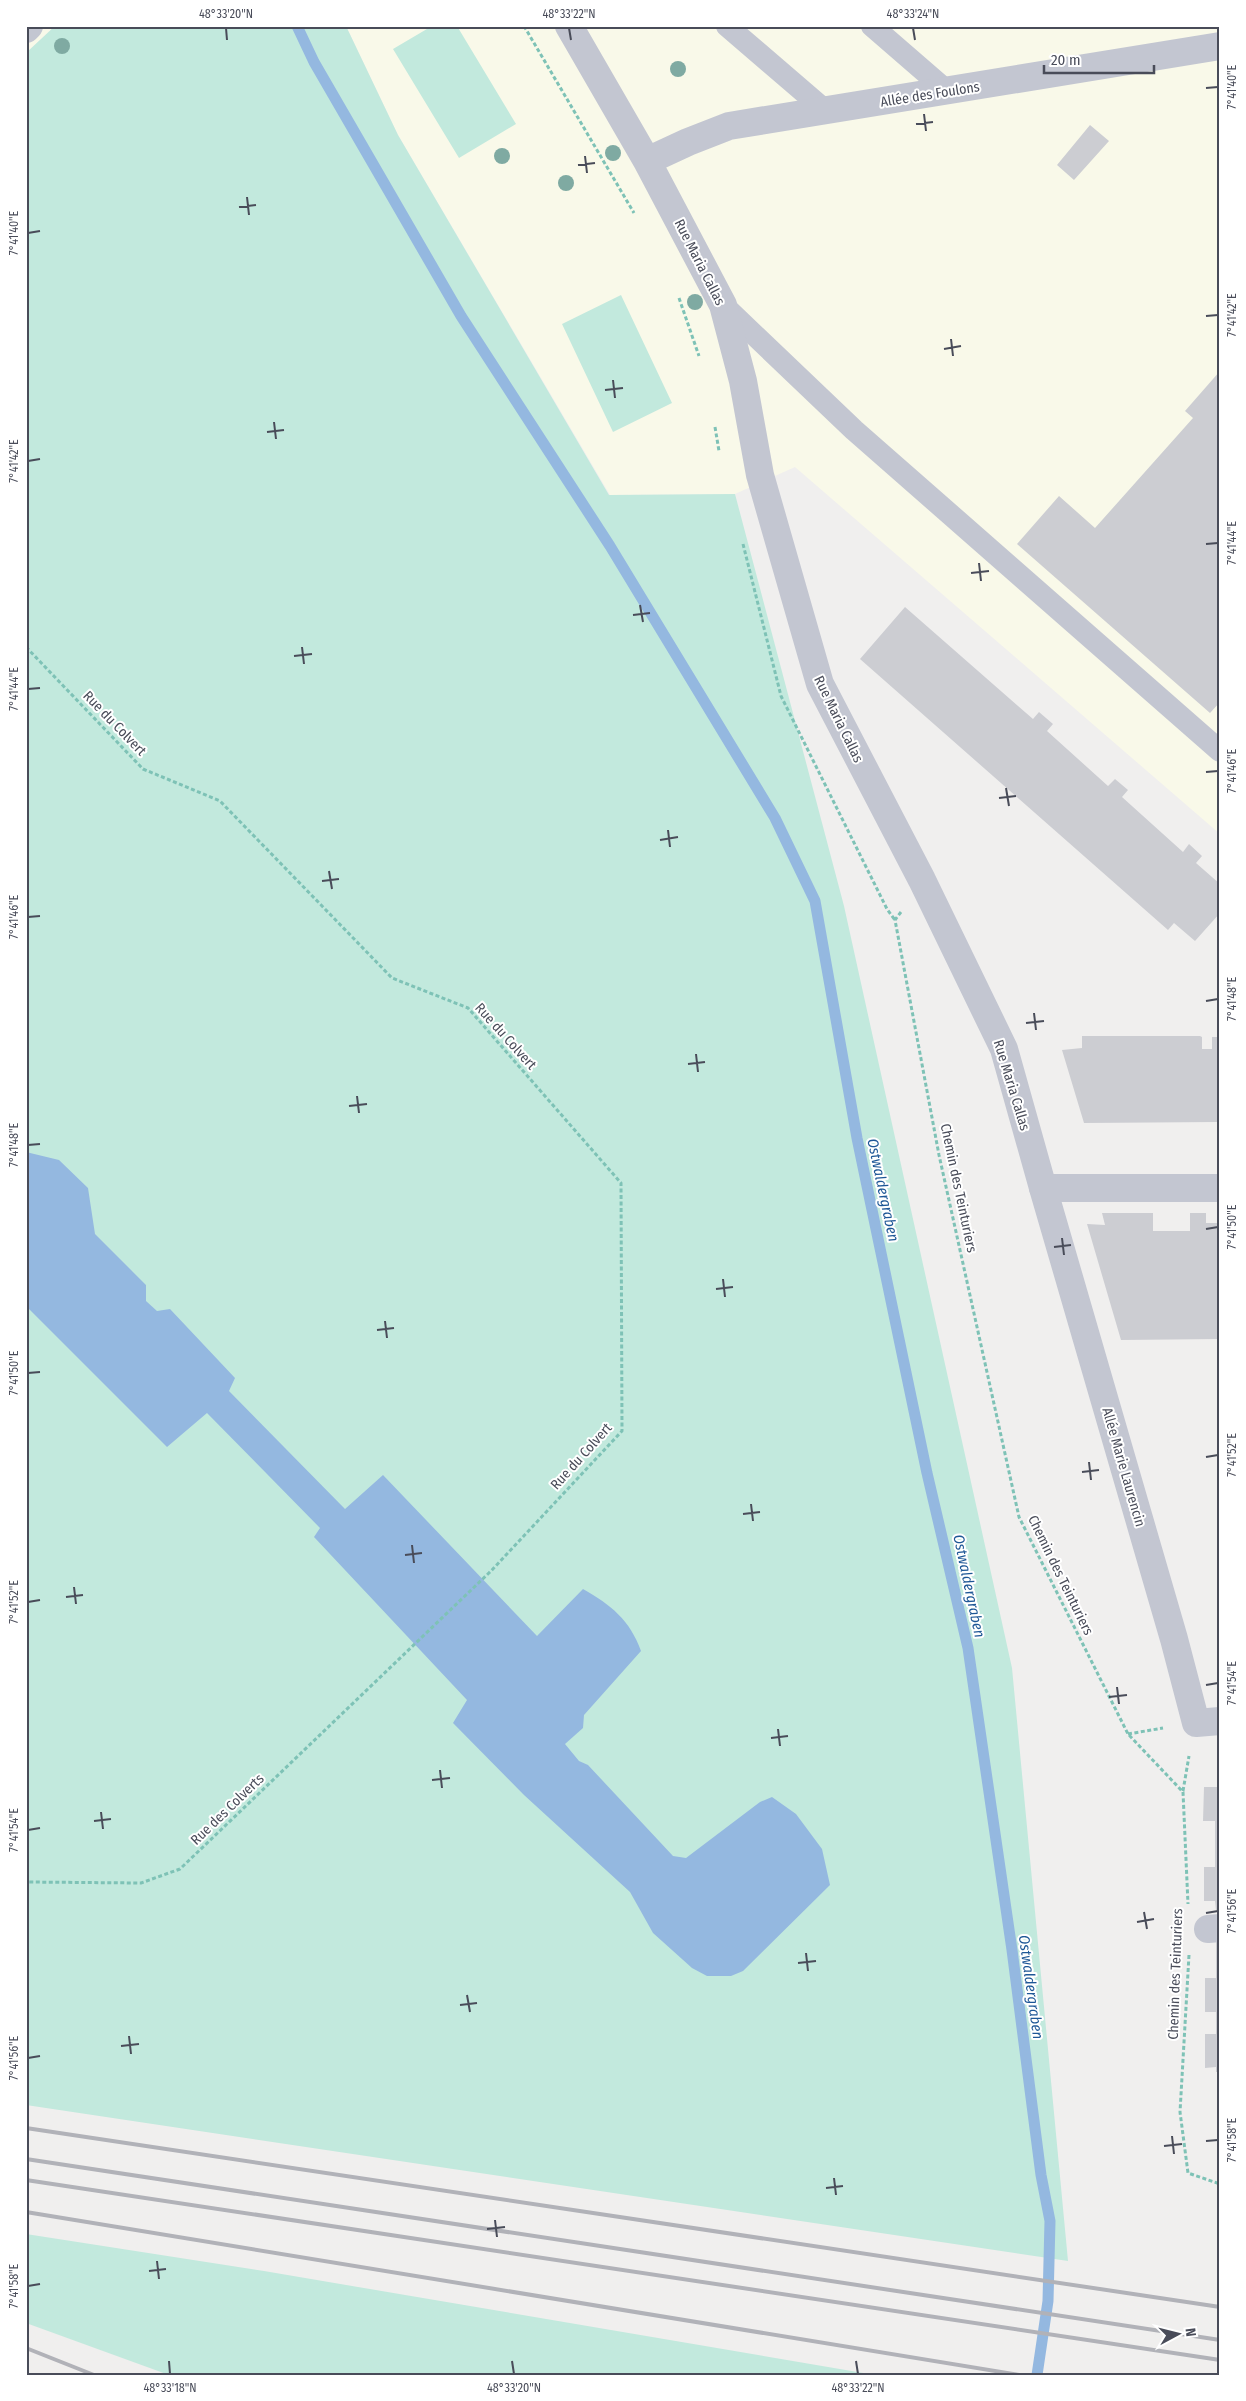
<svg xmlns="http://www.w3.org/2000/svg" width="1246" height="2401" font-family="'Fira Sans Condensed',sans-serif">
<rect width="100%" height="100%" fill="#f0efee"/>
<path fill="#f9f9e9" d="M26 26H55L26 53Z
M346 26H1220V834L795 467 735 494 610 495 398 135Z"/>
<path fill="#c2e9dd" d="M55 26H346L398 135 609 495 735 494 844 906 1012 1668 1068 2261 26 2105V53Z
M432 26H457L516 124 459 158 393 49Z
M621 295 672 403 613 432 562 324Z
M26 2234 264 2271 875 2375H169L26 2323Z"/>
<path fill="#94b8e0" d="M26 1152 59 1160 88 1188 95 1234 146 1285V1301L157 1311 170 1309 235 1378 229 1391 345 1509 383 1475 537 1636 583 1589C611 1605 630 1620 641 1651L584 1715 583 1728 565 1744 579 1761 588 1765 673 1856 686 1858 760 1802 772 1797 796 1814 822 1849 830 1885 743 1971 731 1976H707L692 1968 653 1933 630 1892 524 1795 453 1723 467 1700 314 1537 320 1528 207 1413 167 1447 26 1306Z"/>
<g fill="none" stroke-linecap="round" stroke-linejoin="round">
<path stroke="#94b8e0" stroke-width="11" d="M297 26 314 62 461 316 610 546 775 818 815 901 857 1138 927 1473 968 1648 1012 1950 1041 2175 1050 2221 1048 2301 1037 2375"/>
</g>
<path fill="#cccdd2" d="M1090 125 1109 141 1074 180 1057 165Z
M1220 371V702L1210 713 1017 544 1059 496 1095 528 1193 418 1185 411Z
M905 607 1033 719 1039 712 1053 724 1047 731 1108 786 1115 779 1128 790 1122 797 1183 852 1189 844 1202 856 1196 863 1220 884V913L1195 941 1174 923 1168 930 860 659Z
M1082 1036H1200L1202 1037V1049H1212V1037H1220V1113H1217V1122L1084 1123 1062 1050 1082 1048Z
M1102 1213H1153V1231H1190V1213H1206V1223H1220V1339L1121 1340 1087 1224 1105 1225Z
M1204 1787H1220V1910H1216L1215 1901H1204V1867H1215V1821H1203Z
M1216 1941H1220V2072H1216V2067L1205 2068V2034H1216V2012H1205V1978H1216Z"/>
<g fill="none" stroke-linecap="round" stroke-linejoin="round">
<path stroke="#7ec2b6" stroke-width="3" stroke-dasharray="4 2.5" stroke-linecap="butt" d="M524 26 634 213
M679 298 699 356
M715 427 719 451
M743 544 781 696 887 909 895 920
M26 647 143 769 220 801 392 978 468 1008 621 1183 622 1431 491 1571 180 1869 141 1883 26 1882
M901 912 895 920 939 1155 1019 1517 1128 1734 1183 1792 1188 1904
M1128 1734 1163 1728
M1183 1791 1189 1756
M1189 1955 1180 2112 1188 2173 1220 2184"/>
<path stroke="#c3c6d1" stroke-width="22" d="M727 26 826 111
M872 26 947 91
M723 305 854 430 1220 751"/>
<path stroke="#c3c6d1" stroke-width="28" d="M1043 1188 1174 1639 1196 1723 1220 1721
M1208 1929 1220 1928"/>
<path stroke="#c3c6d1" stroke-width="28" d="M569 26 647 161 723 305 743 381 760 475 820 684 922 880 1004 1049 1043 1188H1220
M26 29 29 26
M647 161 688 142 729 126 1220 46"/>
<path stroke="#b1b2b8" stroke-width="4" d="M26 2128 1220 2307
M26 2159 1220 2340
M26 2180 1220 2360
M26 2212 1019 2375
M26 2348 94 2375"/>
</g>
<g fill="#7faaa2">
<circle cx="62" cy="46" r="8"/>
<circle cx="678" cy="69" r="8"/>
<circle cx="613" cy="153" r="8"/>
<circle cx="502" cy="156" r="8"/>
<circle cx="566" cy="183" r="8"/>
<circle cx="695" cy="302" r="8"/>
</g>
<path fill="none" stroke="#494c59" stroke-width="2" d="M226 28 227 40M569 28 571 40M913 28 915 40M1206 88 1218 87M924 114 926 131M916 124 933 122M585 156 587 173M578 165 595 163M247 197 249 215M239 207 256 205M28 233 40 231M1206 316 1218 315M951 339 953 356M944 349 961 346M613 380 615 398M605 390 623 388M274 422 276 439M267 432 284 430M28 461 40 459M1206 544 1218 543M979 563 981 581M971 573 989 571M640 605 643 622M633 615 650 613M302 647 304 664M294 656 312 654M28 689 40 688M1206 772 1218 771M1006 788 1009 806M999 798 1016 796M668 830 670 847M660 840 678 837M329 871 332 889M322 881 339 879M28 917 40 916M1206 1001 1218 999M1034 1013 1036 1030M1026 1023 1044 1021M696 1054 698 1072M688 1064 705 1062M357 1096 359 1113M349 1106 367 1104M28 1145 40 1144M1206 1229 1218 1227M1062 1238 1064 1255M1054 1247 1071 1245M723 1279 725 1297M716 1289 733 1287M385 1321 387 1338M377 1330 394 1328M28 1373 40 1372M1206 1457 1218 1455M1089 1462 1091 1480M1082 1472 1099 1470M751 1504 753 1521M743 1514 760 1512M412 1545 414 1563M405 1555 422 1553M74 1587 76 1604M66 1597 83 1595M28 1602 40 1600M1206 1685 1218 1683M1117 1687 1119 1704M1109 1697 1127 1695M778 1729 780 1746M771 1738 788 1736M440 1770 442 1788M432 1780 450 1778M101 1812 103 1829M94 1821 111 1819M28 1830 40 1828M1144 1912 1147 1929M1206 1913 1218 1911M1137 1922 1154 1919M806 1953 808 1971M798 1963 816 1961M467 1995 470 2012M460 2005 477 2003M129 2036 131 2054M121 2046 139 2044M28 2058 40 2056M1172 2136 1174 2154M1206 2141 1218 2140M1164 2146 1182 2144M834 2178 836 2195M826 2188 843 2186M495 2220 497 2237M487 2229 505 2227M157 2261 159 2279M149 2271 166 2269M28 2286 40 2284M169 2361 170 2374M512 2361 514 2374M856 2361 858 2374"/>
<g text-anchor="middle" stroke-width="4" stroke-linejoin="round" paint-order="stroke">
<g font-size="14" fill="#494c59" stroke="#fff">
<text transform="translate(930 94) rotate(-9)" y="5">Allée des Foulons</text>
<text transform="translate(700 262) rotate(63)" y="5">Rue Maria Callas</text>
<text transform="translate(839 719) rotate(64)" y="5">Rue Maria Callas</text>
<text transform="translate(115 723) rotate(46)" y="5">Rue du Colvert</text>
<text transform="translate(506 1036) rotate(48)" y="5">Rue du Colvert</text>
<text transform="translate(1012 1085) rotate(73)" y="5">Rue Maria Callas</text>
<text transform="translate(959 1188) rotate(78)" y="5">Chemin des Teinturiers</text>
<text transform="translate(581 1456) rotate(-48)" y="5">Rue du Colvert</text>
<text transform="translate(1124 1467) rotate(74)" y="5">Allée Marie Laurencin</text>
<text transform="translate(1061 1575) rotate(64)" y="5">Chemin des Teinturiers</text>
<text transform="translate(227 1809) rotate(-44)" y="5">Rue des Colverts</text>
<text transform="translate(1175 1974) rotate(-88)" y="5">Chemin des Teinturiers</text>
</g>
<g font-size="15" font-style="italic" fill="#1e5796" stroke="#fff">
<text transform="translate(883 1190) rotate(78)" y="5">Ostwaldergraben</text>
<text transform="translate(969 1586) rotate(78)" y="5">Ostwaldergraben</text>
<text transform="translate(1031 1987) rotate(82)" y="5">Ostwaldergraben</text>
</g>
</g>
<rect width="1246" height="2401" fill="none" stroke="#ffffff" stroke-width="55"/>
<g transform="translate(1178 2334) rotate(83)" stroke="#ffffff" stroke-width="4" paint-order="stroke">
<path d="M0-4L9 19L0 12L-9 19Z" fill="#494c59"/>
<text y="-8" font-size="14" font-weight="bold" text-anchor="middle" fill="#494c59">N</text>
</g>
<path d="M1044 65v8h110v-8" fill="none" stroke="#494c59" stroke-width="2.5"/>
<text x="1051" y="65" font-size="15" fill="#494c59" stroke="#ffffff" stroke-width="4" paint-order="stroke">20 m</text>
<rect x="28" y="28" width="1190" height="2346" fill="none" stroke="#494c59" stroke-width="2"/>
<g font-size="12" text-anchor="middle" fill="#494c59">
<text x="226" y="18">48°33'20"N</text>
<text x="569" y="18">48°33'22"N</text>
<text x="913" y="18">48°33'24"N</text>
<text transform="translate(1232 87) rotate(-90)" y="4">7°41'40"E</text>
<text transform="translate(14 233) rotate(-90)" y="4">7°41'40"E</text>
<text transform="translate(1232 315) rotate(-90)" y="4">7°41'42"E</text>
<text transform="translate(14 461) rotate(-90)" y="4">7°41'42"E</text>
<text transform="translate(1232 543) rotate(-90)" y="4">7°41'44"E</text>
<text transform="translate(14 689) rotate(-90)" y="4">7°41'44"E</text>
<text transform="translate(1232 771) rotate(-90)" y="4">7°41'46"E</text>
<text transform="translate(14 917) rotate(-90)" y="4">7°41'46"E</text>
<text transform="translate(1232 999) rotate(-90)" y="4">7°41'48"E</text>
<text transform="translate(14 1145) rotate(-90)" y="4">7°41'48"E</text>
<text transform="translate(1232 1227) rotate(-90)" y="4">7°41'50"E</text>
<text transform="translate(14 1373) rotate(-90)" y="4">7°41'50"E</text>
<text transform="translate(1232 1455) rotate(-90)" y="4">7°41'52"E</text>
<text transform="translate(14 1602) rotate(-90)" y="4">7°41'52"E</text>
<text transform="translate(1232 1683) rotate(-90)" y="4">7°41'54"E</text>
<text transform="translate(14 1830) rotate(-90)" y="4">7°41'54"E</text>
<text transform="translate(1232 1911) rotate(-90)" y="4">7°41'56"E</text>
<text transform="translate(14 2058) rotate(-90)" y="4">7°41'56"E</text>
<text transform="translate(1232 2140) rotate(-90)" y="4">7°41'58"E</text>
<text transform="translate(14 2286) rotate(-90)" y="4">7°41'58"E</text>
<text x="170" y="2392">48°33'18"N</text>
<text x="514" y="2392">48°33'20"N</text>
<text x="858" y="2392">48°33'22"N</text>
</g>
</svg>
